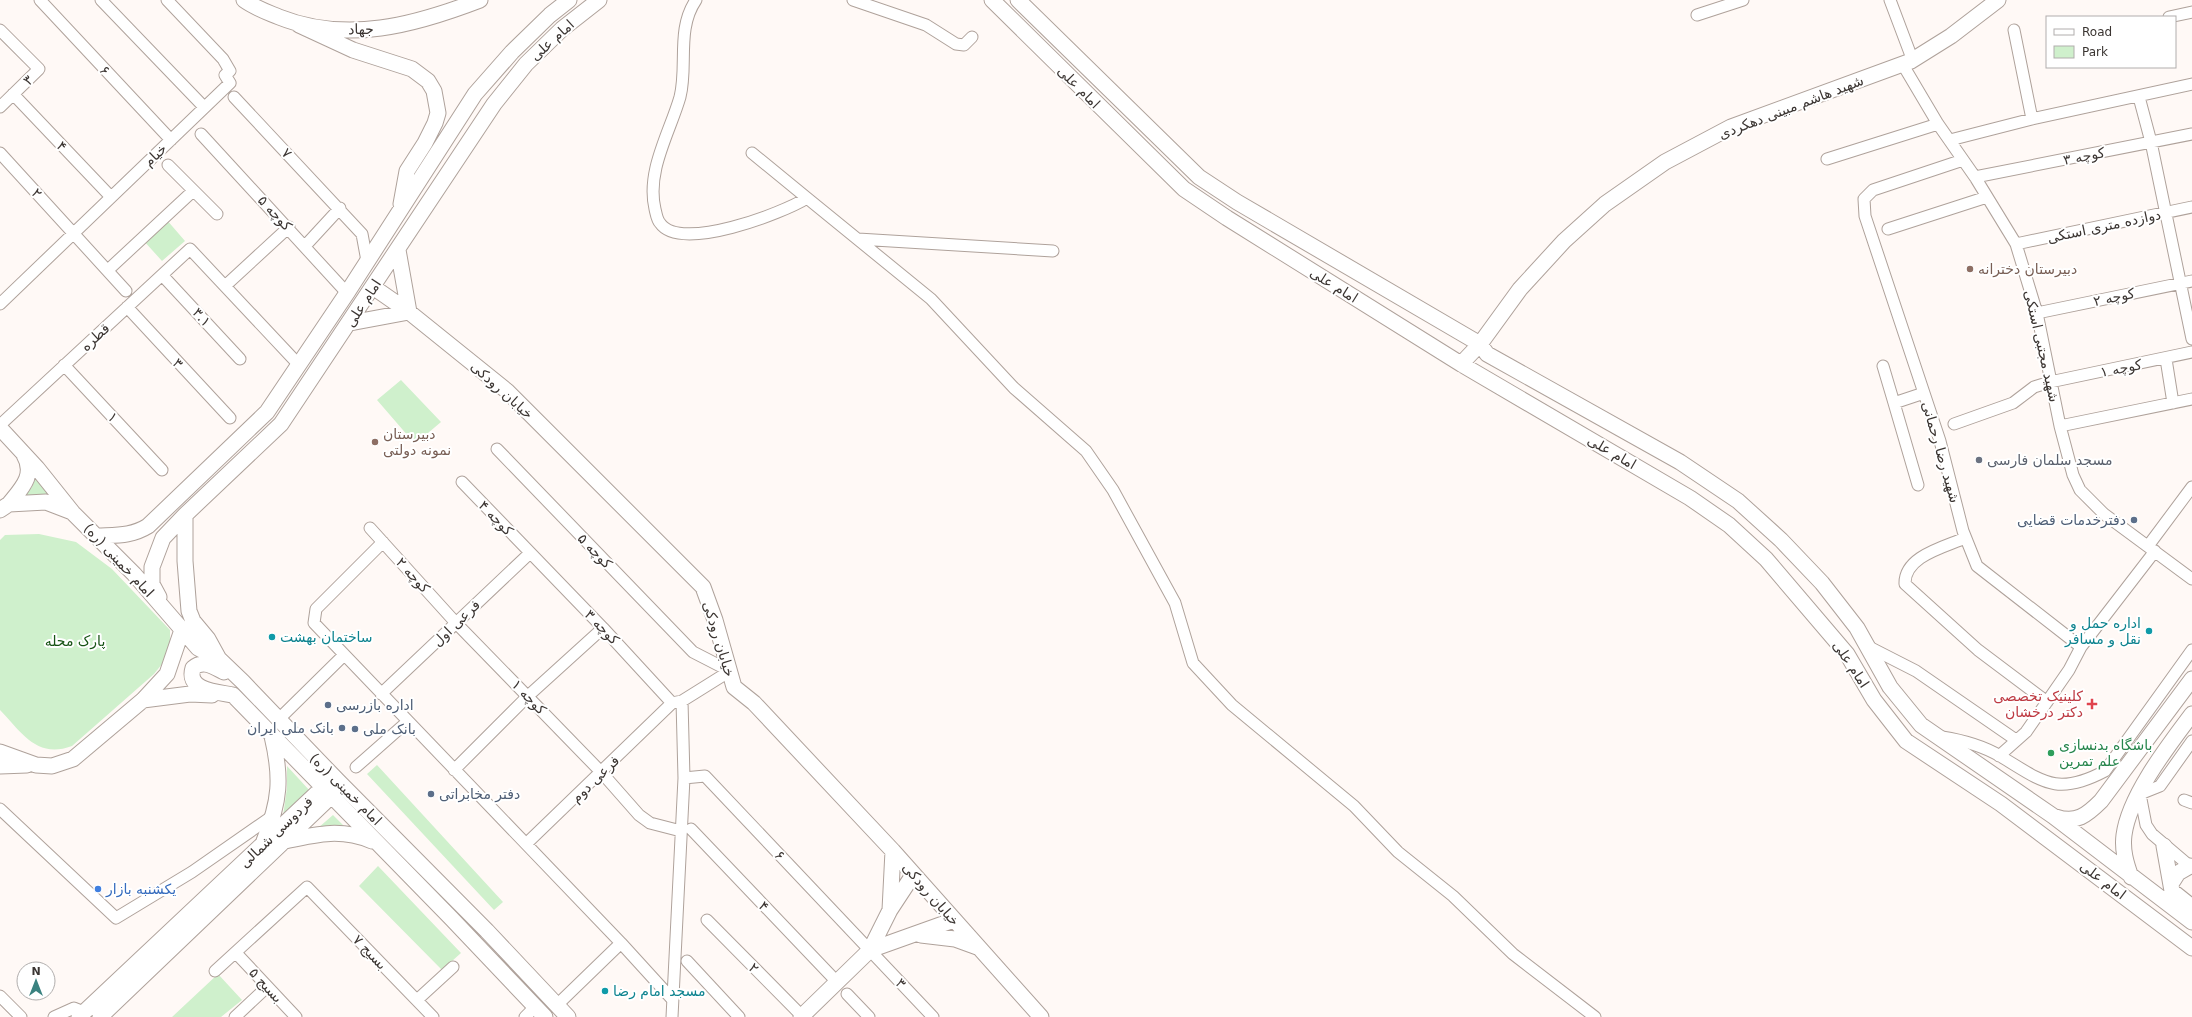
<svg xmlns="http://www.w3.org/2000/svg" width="2192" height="1017" font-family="'DejaVu Sans',Cairo,sans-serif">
<rect width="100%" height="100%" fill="#fff9f6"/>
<path fill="#cff0cc" d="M166 219 185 241 162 261 143 240Z
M401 380 441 422 415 444 377 400Z
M36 476 54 499 22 498 32 487Z
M39 534 76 542 112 569 170 630V654L154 674 72 746C37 759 22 733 0 710V540L5 535Z
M377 765 503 902 494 910 367 774Z
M287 766 310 791 283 816 287 788Z
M333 815 345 827 318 828Z
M378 866 461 953 442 970 359 886Z
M218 974 242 1000 221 1017H172Z"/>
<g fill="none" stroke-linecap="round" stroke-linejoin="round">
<g stroke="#afa29b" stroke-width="13">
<path id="minor" d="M40 0 171 140
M101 0 204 107
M696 0C676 29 688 66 680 97 670 132 646 171 655 209 656 213 657 220 660 223 680 253 783 213 807 198L752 153
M853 0 926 25 956 44 964 45 972 37
M1890 0 1913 61
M1697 15 1743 0
M2169 17 2192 12
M0 30 39 69 0 107
M2014 30 2032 119
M1903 65 1938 124 1975 177 2016 244 2037 313 2060 426 2073 475 2080 490 2104 514 2192 579
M13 94 111 197
M234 97 362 234 367 261
M2139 97 2151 142 2192 339
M201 134 347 293
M1950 140 2032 119 2192 84
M0 153 126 291
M1827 159 1938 124
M1963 160 1873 190 1864 199 1865 216 1940 441 1963 531 1977 566 2081 647 2155 551
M168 165 217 214
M1975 177 2192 134
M807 198 931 299 1014 388 1086 451 1113 490 1175 603 1193 663 1232 705 1354 806 1398 852 1453 896 1513 954 1595 1017
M1888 229 1987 197
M858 239 1053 251
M2016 244 2192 207
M305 246 340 208
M108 270 193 191
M162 275 240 359
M225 286 289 227
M0 304 230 83 225 75 230 71 223 59 167 0
M127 307 230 418
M2037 313 2192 281
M2166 359 2173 403
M64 365 162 470
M1883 366 1894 403 1924 393
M1894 403 1918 485
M1954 424 2013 403 2034 387 2050 382 2192 352
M0 425 190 249 299 365
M2060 426 2192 399
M497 449 693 652 730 671 682 701 672 703 526 844
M462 482 603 628 672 703
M370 528 456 623 602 773 639 815 650 823 681 831
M1965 538C1945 547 1904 556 1905 584L1978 650 2047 702
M383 542 316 609 314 623 621 943 672 999
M2148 546 2192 487
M1869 647 1916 671 2016 740
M381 694 530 553
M280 718 344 655
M1942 737C1961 740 1983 746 2000 756 2042 781 2056 797 2105 771L2192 650
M2192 741 2160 786 2140 794 2146 825 2152 834 2192 868
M1999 756 2026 732 2069 670 2081 647
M356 767 407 722
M454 770 528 696 603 628
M684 778 705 776 933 1017
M2184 800 2192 803
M0 809 116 918 192 872 274 815
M691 829 837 982
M707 920 802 1016
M236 953 296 1017
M687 961 739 1017
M215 971 307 887 433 1017
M847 994 869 1017
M0 996 21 1017
M417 1000 453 967
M557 1005 621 943
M54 1017 74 1008 84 1012
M235 1017 267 987
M525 1017 535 1007
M672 1017 684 778 682 701"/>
</g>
<g stroke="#afa29b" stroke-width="17">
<path id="secondary" d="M244 0C255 8 267 12 279 17 347 44 415 25 480 0
M992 0 1184 189 1227 218 1461 364 1690 498 1729 525 1766 559 1847 654 1874 700 1906 741 2001 804 2192 948
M1018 0 1199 177 1237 202 1480 344 1487 354 1680 462 1738 501 1781 540 1822 583 1857 628 1890 687 1921 725 2053 816 2192 922
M299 25 353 50 412 69 428 81 434 91 438 113 435 123 425 143 407 171 401 204
M373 287 409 312 507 391 703 587 715 620 734 687 754 703 893 851 1041 1017
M350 323 409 312 398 250
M1461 364 1480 344 1520 289 1564 241 1605 204 1665 162 1731 127 1911 61 1951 36 1998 0
M0 428 37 468 73 513 134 574 198 648 219 659 243 682 338 781 487 931 568 1017
M9 504C21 489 36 475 24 455
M0 510 9 504 46 502 72 512
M185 515V561L189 611 193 621 208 639 219 659
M98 536C117 535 132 536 148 526L267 412 347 293 475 94 512 52 550 15 569 0
M159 597 152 584V567L163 538 185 515 281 424 494 104 526 64 562 29 599 0
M224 672C214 667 203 659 193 668 186 691 218 692 233 695
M233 695 451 918 545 1017
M143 700 190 694 212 695
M0 752 36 765 52 766 73 759 143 700 167 674 182 630
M0 766 27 765
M2056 817C2076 824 2087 815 2101 801L2192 679
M264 841C280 801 282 778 272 736
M285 841C317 834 341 828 372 841
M2164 846 2172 891 2192 907
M2131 877C2126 863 2122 850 2124 835 2129 796 2168 746 2192 714
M2171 884 2178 873 2190 866
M890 910 893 851
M921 935 955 939 977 947
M870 950 954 920
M79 1017 317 793 327 791
M100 1017 325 802 327 791
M801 1017 870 950 890 910 913 875"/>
</g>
<use href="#minor" stroke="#fff" stroke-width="11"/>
<use href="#secondary" stroke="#fff" stroke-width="15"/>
</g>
<g fill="#8d6e63" stroke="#fff" stroke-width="1.5">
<circle cx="1970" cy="269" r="4"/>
<circle cx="375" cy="442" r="4"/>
</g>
<circle fill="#6b7280" stroke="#fff" stroke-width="1.5" cx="1979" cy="460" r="4"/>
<g fill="#5c6f8a" stroke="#fff" stroke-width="1.5">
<circle cx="2134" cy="520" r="4"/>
<circle cx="328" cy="705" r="4"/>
<circle cx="342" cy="728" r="4"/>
<circle cx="355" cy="729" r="4"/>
<circle cx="431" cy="794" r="4"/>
</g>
<g fill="#0f9aa8" stroke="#fff" stroke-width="1.5">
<circle cx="2149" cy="631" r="4"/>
<circle cx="272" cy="637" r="4"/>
<circle cx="605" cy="991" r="4"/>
</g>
<path fill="#e0444e" stroke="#fff" stroke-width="1.5" d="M2090 698h4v4h4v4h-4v4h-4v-4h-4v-4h4z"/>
<circle fill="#2e9e5b" stroke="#fff" stroke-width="1.5" cx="2051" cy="753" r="4"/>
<circle fill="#3f7fe0" stroke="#fff" stroke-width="1.5" cx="98" cy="889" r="4"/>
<g text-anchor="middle" stroke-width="4" stroke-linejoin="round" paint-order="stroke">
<g font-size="14" fill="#3b3532" stroke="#fff">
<text transform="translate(361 29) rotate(-1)" y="5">جهاد</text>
<text transform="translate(552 40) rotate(-42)" y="5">امام علی</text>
<text transform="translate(105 70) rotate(47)" y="5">۶</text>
<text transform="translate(28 80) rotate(-44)" y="5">۳</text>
<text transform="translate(1079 87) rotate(45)" y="5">امام علی</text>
<text transform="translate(1791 107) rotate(-21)" y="5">شهید هاشم مبینی دهکردی</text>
<text transform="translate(62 146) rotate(46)" y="5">۴</text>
<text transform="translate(287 153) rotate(46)" y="5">۷</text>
<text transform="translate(155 155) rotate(-44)" y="5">خیام</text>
<text transform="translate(2084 156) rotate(-11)" y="5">کوچه ۳</text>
<text transform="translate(37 193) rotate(48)" y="5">۲</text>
<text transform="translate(275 213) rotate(47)" y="5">کوچه ۵</text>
<text transform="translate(2104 226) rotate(-12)" y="5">دوازده متری استکی</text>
<text transform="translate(1334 285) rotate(32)" y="5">امام علی</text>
<text transform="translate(2114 297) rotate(-12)" y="5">کوچه ۲</text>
<text transform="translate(363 303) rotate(-57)" y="5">امام علی</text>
<text transform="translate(202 317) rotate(48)" y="5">۳.۱</text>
<text transform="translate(95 337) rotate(-43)" y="5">قطره</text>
<text transform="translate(2042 346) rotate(77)" y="5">شهید مجتبی استکی</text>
<text transform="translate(178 363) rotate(47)" y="5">۳</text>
<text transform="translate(2121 368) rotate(-11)" y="5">کوچه ۱</text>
<text transform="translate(502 390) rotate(42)" y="5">خیابان رودکی</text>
<text transform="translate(113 417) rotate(47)" y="5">۱</text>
<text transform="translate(1612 452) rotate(30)" y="5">امام علی</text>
<text transform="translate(1941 452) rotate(74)" y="5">شهید رضا رحمانی</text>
<text transform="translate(496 518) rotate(46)" y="5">کوچه ۴</text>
<text transform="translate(595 551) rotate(46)" y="5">کوچه ۵</text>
<text transform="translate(119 560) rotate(47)" y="5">امام خمینی (ره)</text>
<text transform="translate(413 575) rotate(48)" y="5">کوچه ۲</text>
<text transform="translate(456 623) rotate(-44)" y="5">فرعی اول</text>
<text transform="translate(602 627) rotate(46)" y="5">کوچه ۳</text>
<text transform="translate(719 639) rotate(73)" y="5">خیابان رودکی</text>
<text transform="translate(1851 664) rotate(56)" y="5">امام علی</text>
<text transform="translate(529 697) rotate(46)" y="5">کوچه ۱</text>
<text transform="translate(595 779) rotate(-44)" y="5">فرعی دوم</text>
<text transform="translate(346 789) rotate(45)" y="5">امام خمینی (ره)</text>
<text transform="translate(276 832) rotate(-44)" y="5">فردوسی شمالی</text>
<text transform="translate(780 855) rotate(47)" y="5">۶</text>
<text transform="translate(2103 880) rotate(37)" y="5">امام علی</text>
<text transform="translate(931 894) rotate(49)" y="5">خیابان رودکی</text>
<text transform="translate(764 906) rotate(46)" y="5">۴</text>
<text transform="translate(370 952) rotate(46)" y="5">بسیج ۷</text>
<text transform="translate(754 968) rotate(45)" y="5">۲</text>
<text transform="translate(901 983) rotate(47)" y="5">۳</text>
<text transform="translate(266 985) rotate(47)" y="5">بسیج ۵</text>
</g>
<g font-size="14" fill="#785e54" stroke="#fff" text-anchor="start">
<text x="1978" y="274">دبیرستان دخترانه</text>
<text x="383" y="439">دبیرستان<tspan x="383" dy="16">نمونه دولتی</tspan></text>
</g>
<g font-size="14" fill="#5b616d" stroke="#fff" text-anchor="start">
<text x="1987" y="465">مسجد سلمان فارسی</text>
</g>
<g font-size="14" fill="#4e5e75" stroke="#fff" text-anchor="start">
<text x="2126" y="525" text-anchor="end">دفترخدمات قضایی</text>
<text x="336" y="710">اداره بازرسی</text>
<text x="334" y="733" text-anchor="end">بانک ملی ایران</text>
<text x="363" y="734">بانک ملی</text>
<text x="439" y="799">دفتر مخابراتی</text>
</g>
<g font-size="14" fill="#0d838f" stroke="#fff" text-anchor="start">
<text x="2141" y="628" text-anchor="end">اداره حمل و<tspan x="2141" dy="16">نقل و مسافر</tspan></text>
<text x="280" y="642">ساختمان بهشت</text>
<text x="613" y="996">مسجد امام رضا</text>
</g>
<g font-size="14" fill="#175315" stroke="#fff">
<text x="75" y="646">پارک محله</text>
</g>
<g font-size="14" fill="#be3a42" stroke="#fff" text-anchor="end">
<text x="2083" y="701">کلینیک تخصصی<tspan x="2083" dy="16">دکتر درخشان</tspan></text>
</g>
<g font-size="14" fill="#27864d" stroke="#fff" text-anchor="start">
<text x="2059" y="750">باشگاه بدنسازی<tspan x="2059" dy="16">علم تمرین</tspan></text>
</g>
<g font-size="14" fill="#366cbe" stroke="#fff" text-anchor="start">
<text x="106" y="894">یکشنبه بازار</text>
</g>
</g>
<rect x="2046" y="16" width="130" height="52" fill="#ffffff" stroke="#b1aead"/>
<rect x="2054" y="29" width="20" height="6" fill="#ffffff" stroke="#b1aead"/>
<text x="2082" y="36" font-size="12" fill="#3b3532">Road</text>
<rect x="2054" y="46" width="20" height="12" fill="#cff0cc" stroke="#b1aead"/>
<text x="2082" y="56" font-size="12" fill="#3b3532">Park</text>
<g transform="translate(36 981)"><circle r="19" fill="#ffffff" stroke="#b1aead"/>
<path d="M0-3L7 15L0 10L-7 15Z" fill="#3a8280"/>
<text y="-6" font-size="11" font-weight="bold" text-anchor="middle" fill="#3b3532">N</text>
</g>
</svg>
